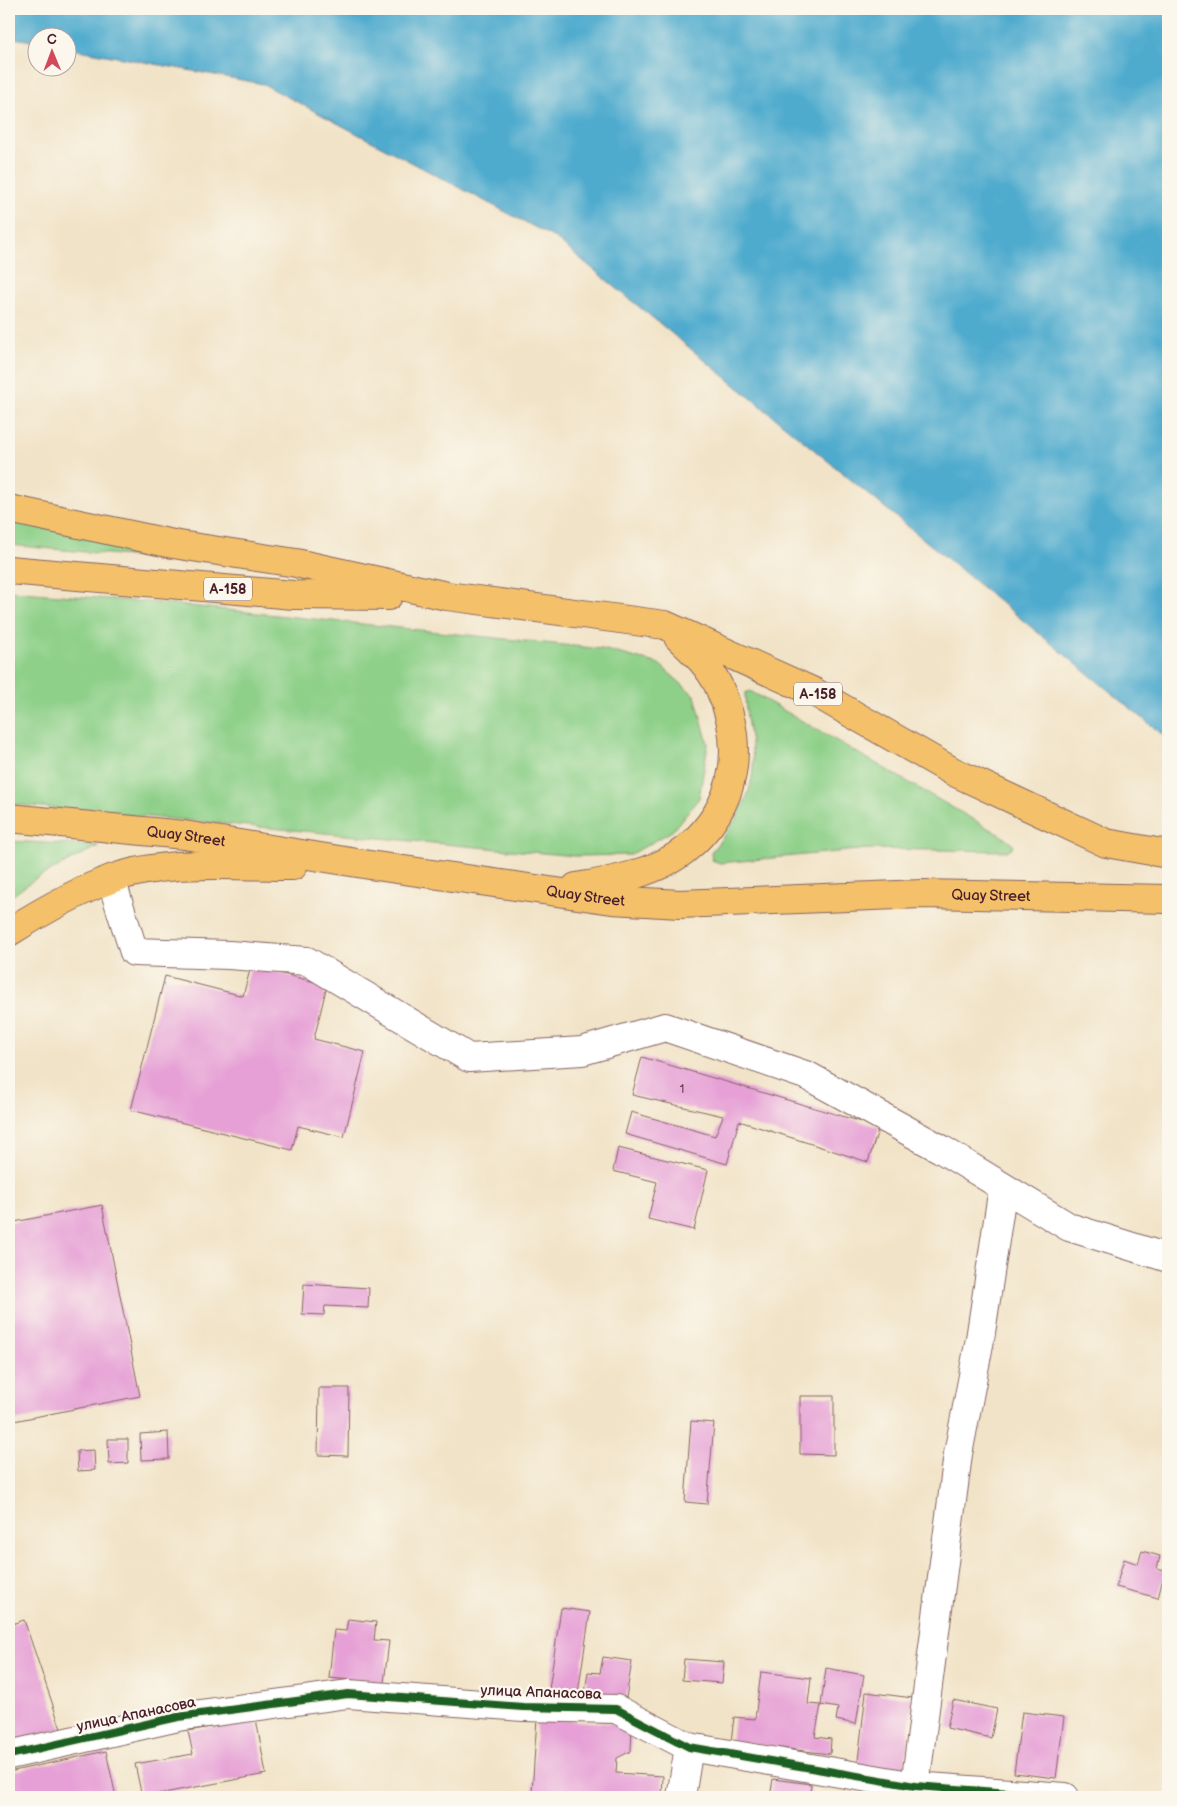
<svg xmlns="http://www.w3.org/2000/svg" width="1177" height="1806" font-family="'Balsamiq Sans',sans-serif">
<rect width="100%" height="100%" fill="#fbf7ec"/>
<filter id="ink" filterUnits="userSpaceOnUse"><feTurbulence type="fractalNoise" baseFrequency=".02" numOctaves="2"/><feDisplacementMap in="SourceGraphic" scale="10" xChannelSelector="R" yChannelSelector="G"/><feConvolveMatrix kernelMatrix="1 2 1 2 8 2 1 2 1" color-interpolation-filters="sRGB"/></filter>
<filter id="wash" filterUnits="userSpaceOnUse"><feTurbulence type="fractalNoise" baseFrequency=".0096" numOctaves="4" result="noise"/><feDisplacementMap in="SourceGraphic" scale="20" xChannelSelector="R" yChannelSelector="G"/><feGaussianBlur stdDeviation="1.12" result="paint"/><feColorMatrix in="noise" values="0 0 0 0 0 0 0 0 0 0 0 0 0 0 0 0 0 1.4 0 .05"/><feComposite in="paint" operator="in"/></filter>
<g filter="url(#wash)">
<rect width="100%" height="100%" fill="#f1e3c7"/>
<path fill="#8ed089" stroke="#6c785a" d="M9 520 122 545 173 560 9 545Z
M9 591 160 603 602 649 659 664 695 696 708 744 699 798 672 831 630 855 575 856 9 804Z
M750 691 1007 839 1014 846 1008 851 868 849 720 863 712 860 711 852C733 826 755 795 753 759 751 737 745 715 745 693Z
M9 841 98 846 35 879 9 898Z"/>
<path fill="#50abce" stroke="#4d657c" d="M9 9H1168V739L555 238 263 84 68 48V38H38L37 42 9 37Z"/>
<g id="blocks">
<path fill="#e6a0d6" d="M251 966 327 985 314 1039 365 1052 344 1137 298 1126 292 1150 131 1110 165 976 243 996Z
M642 1057 879 1127 868 1162 739 1121 727 1164 625 1134 631 1112 715 1136 723 1116 632 1095Z
M618 1148 708 1170 694 1230 648 1219 657 1182 613 1171Z
M102 1205 140 1396 9 1422V1223Z
M304 1284 369 1288 368 1308 325 1306 324 1315 302 1314Z
M319 1388H349L348 1456 318 1455Z
M800 1396H834V1455L800 1454Z
M691 1421 714 1423 707 1504 685 1502Z
M168 1432 169 1459 141 1460 140 1434Z
M1168 1435V1454L1163 1451Z
M108 1439H128V1463L109 1464Z
M94 1450 95 1470 78 1471 77 1451Z
M1142 1551 1160 1556 1157 1569 1165 1571 1158 1598 1116 1587 1124 1559 1138 1564Z
M561 1608 590 1612 578 1693 549 1689Z
M348 1619 376 1622 374 1640 389 1641 384 1683 329 1678 334 1630 346 1631Z
M24 1620 61 1729 9 1747V1705L14 1703 9 1689V1625Z
M603 1657 632 1661 626 1698 585 1692 588 1672 600 1673Z
M684 1659 724 1662 722 1683 682 1680Z
M826 1668 864 1675 856 1724 836 1720 838 1708 821 1705 815 1737 831 1739 830 1754 731 1742 734 1717 755 1719 761 1672 811 1678 808 1704 821 1705Z
M866 1692 913 1698 904 1775 857 1769Z
M953 1700 997 1709 991 1738 947 1728Z
M1022 1712 1064 1717 1056 1778 1014 1773Z
M537 1718 632 1725 631 1751 617 1758 616 1773 663 1776 662 1797H604L532 1792Z
M256 1719 266 1774 142 1797 135 1764 193 1754 188 1731Z
M106 1751 116 1797H9V1772Z
M773 1779 811 1784 810 1797H770Z"/>
</g>
</g>
<g filter="url(#ink)">
<use href="#blocks" fill-opacity="0" stroke="#846462" stroke-width="1"/>
<g fill="none" stroke-linecap="round" stroke-linejoin="round">
<g stroke="#846462" stroke-width="30">
<path id="minor" d="M111 879 134 952 229 955 307 961 469 1058 582 1051 665 1027 808 1076 941 1149 1069 1227 1168 1258
M9 1755 178 1717 348 1694 523 1707 616 1709 689 1747 915 1786 1065 1797
M915 1786 958 1454 980 1339 1003 1187
M681 1797 689 1747"/>
</g>
<g stroke="#846462" stroke-width="30">
<g id="major">
<path d="M9 509 173 544 296 563 447 596 665 625 814 692 952 771 1106 843 1168 854"/>
<path d="M9 570 293 595 388 596"/>
<path id="s1" d="M9 818 184 835 376 866 612 900 680 904 922 894 1168 899"/>
<path d="M576 887C613 881 657 873 686 849 737 807 746 746 719 687 710 667 694 652 678 637"/>
<path d="M9 932C41 912 75 892 111 879 167 859 234 866 293 866"/>
</g>
</g>
<use href="#minor" stroke="#fff" stroke-width="28"/>
<use href="#major" stroke="#f4c16b" stroke-width="28"/>
<g stroke="#fbf7ec" stroke-width="11">
<path id="cycleway" d="M9 1755 178 1717 348 1694 523 1707 616 1709 689 1747 915 1786 1065 1797"/>
</g>
<use href="#cycleway" stroke="#1b5e20" stroke-width="8"/>
</g>
</g>
<g text-anchor="middle" stroke-width="4.5" stroke-linejoin="round" paint-order="stroke">
<g font-size="12" fill="#713f56">
<text x="682" y="1093">1</text>
</g>
<g fill="#fbf7ec" stroke="#7f6065" stroke-width="1">
<rect x="204" y="577.5" width="48" height="23" rx="4"/>
<rect x="794" y="682.5" width="48" height="23" rx="4"/>
</g>
<g font-size="14" font-weight="bold" fill="#4a1f2b">
<text x="228" y="594">А-158</text>
<text x="818" y="699">А-158</text>
</g>
<g font-size="15" fill="#4a1f2b" stroke="#fbf7ec">
<text dy="5" stroke="none"><textPath href="#s1" startOffset="178">Quay Street</textPath></text>
<text dy="5" stroke="none"><textPath href="#s1" startOffset="988">Quay Street</textPath></text>
<text dy="5" stroke="none"><textPath href="#s1" startOffset="582">Quay Street</textPath></text>
<text transform="translate(541 1692) rotate(2)" y="5">улица Апанасова</text>
<text transform="translate(136 1714) rotate(-12)" y="5">улица Апанасова</text>
</g>
</g>
<rect width="1177" height="1806" fill="none" stroke="#fbf7ec" stroke-width="30"/>
<g transform="translate(52 52) rotate(359)"><circle r="24" fill="#fbf7ec" stroke="#b4a19f"/>
<path d="M0-4L9 19L0 12L-9 19Z" fill="#d1495b"/>
<text y="-8" font-size="14" font-weight="bold" text-anchor="middle" fill="#4a1f2b">С</text>
</g>
</svg>
